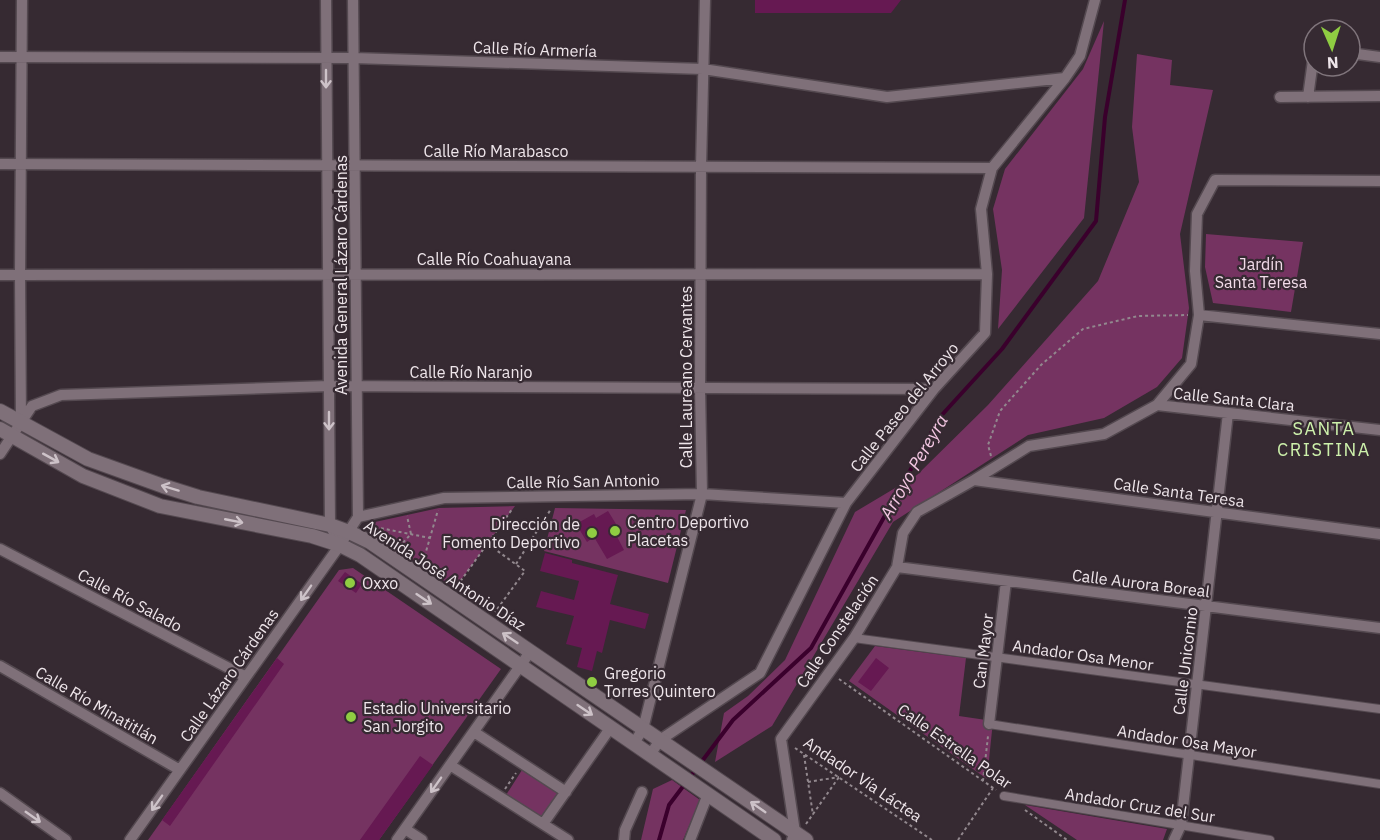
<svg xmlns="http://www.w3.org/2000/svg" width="1380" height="840" font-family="'IBM Plex Sans',sans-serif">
<rect width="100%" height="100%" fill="#362a32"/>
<path fill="#753361" d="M1104 21 1084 218 998 329 1002 270 993 209 1005 169 1083 69Z
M1137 54 1172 60 1170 85 1213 90 1180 234 1189 308 1182 358 1157 387 1104 418 1028 435 893 522 772 726 715 762 724 713 748 696 785 660 855 512 917 475 988 405 1098 281 1139 182 1132 127Z
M1206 234 1303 242 1291 312 1213 303 1205 267Z
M515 506 455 588 375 535V522L439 508Z
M555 508 686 510 668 583 544 551Z
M353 568 501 669 379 840H148L339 570Z
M875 646 966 658 959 716 993 721 987 779 849 681Z
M522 770 559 794 543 819 506 795Z
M672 780 700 800 683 840H641L653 789Z
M1025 805 1167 829 1163 840H1077Z"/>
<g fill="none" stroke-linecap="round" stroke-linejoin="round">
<path stroke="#3a002c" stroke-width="4" d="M659 840 669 805 733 720 811 648 940 417 1002 349 1096 221 1105 117 1125 0"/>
</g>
<path fill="#661952" d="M755 0H901L891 13H755Z
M608 511 616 524 612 527 624 550 607 559 594 537 587 542 576 524 594 514 596 518Z
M545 553 572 560V563L618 575 610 604 649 614 645 629 610 620 602 653 597 651 592 671 577 667 582 648 566 644 574 616 536 607 541 591 574 600 579 581 540 571Z
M345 572 362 584 356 593 338 581Z
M277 658 284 664 170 826 162 820Z
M876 658 889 668 871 691 858 682Z
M420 756 433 765 379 840H360Z"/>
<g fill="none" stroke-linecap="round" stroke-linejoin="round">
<g stroke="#544950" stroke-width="10">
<path id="pedestrian" d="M854 638 1380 709
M989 724 1380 784
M1004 796 1270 840"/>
</g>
<g stroke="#544950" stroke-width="13">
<path id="minor" d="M326 0 330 525 340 545
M1350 53 1380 57
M0 57 354 58 703 69 887 97 1065 78
M1280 97 1380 96
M1308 97 1314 53
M0 164 992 168
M0 275 987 274
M1199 315 1380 334
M1157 405 1380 430
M21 424 20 274 22 0
M0 454 32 406 61 395 329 386 934 389
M974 480 1380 534
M358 517 444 498 702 494 846 503
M0 549 246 677
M897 567 1380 628
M0 666 180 770
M989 724 1006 581
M474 732 566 792
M634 743 643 729 702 494 700 388 701 167 705 0
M650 755 660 740 760 673 846 503 934 389 985 333 987 274 981 209 992 168 1065 78 1080 56 1095 0
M450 765 568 840
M0 793 66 840
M543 824 611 727
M405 829 422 840
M130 840 340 545 358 517 353 0
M397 840 530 652
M624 840 625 830 642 792
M690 840 708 794
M792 840 795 832 781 739 854 638 897 567 903 533 917 512 974 480 1029 446 1104 434 1157 405 1191 364 1199 315 1195 271 1197 214 1215 180 1380 181
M1174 840 1181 825 1228 413"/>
</g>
<g stroke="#544950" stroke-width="16">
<path id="tertiary" d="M0 411 88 459 163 486 198 497 330 525 349 532 370 542 806 840
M0 429 83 476 160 506 312 536 340 545 360 555 774 840"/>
</g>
<path stroke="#92888e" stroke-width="2" stroke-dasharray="3 3" stroke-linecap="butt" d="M991 456 988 445 1000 411 1041 365 1083 329 1138 316 1188 315
M375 527 430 538
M488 544 525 571 495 612
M399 547 411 534 407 516
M423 562 438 510
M516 564 551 509
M457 586 513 508
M839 679 996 790
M795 748 932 840
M804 755 813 815
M983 781 988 736
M808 782 839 777
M505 789 516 773
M1025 810 1067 840
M806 824 839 777
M958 840 993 788"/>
<use href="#pedestrian" stroke="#7f7079" stroke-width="8"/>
<use href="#minor" stroke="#7f7079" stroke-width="10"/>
<use href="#tertiary" stroke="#7f7079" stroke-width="14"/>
</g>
<defs><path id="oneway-shaft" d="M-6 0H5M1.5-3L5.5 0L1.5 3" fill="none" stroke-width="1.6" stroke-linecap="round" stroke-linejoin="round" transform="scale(1.5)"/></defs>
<g stroke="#cdc2c8">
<use href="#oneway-shaft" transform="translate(326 79) rotate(90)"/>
<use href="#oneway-shaft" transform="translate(329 421) rotate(90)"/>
<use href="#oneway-shaft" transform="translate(51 458) rotate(29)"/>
<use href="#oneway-shaft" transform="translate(170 488) rotate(-163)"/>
<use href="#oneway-shaft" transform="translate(234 521) rotate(11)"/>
<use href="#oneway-shaft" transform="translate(306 593) rotate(125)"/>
<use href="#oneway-shaft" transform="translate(424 599) rotate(34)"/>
<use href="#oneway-shaft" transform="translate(510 638) rotate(-146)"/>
<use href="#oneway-shaft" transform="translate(585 710) rotate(34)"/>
<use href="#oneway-shaft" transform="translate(436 785) rotate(125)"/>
<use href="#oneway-shaft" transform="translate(157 803) rotate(125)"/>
<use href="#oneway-shaft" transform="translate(758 807) rotate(-145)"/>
<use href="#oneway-shaft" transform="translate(33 817) rotate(35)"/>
</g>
<g fill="#8fcd42" stroke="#362a32" stroke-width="2">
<circle cx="615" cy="531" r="6"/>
<circle cx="592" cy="533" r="6"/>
<circle cx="350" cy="583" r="6"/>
<circle cx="592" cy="682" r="6"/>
<circle cx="351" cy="717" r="6"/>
</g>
<g text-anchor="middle" stroke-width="4.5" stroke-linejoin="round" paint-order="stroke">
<g font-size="16" fill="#eee5ea" stroke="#362a32">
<text transform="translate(535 49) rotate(2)" y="6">Calle Río Armería</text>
<text x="496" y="157">Calle Río Marabasco</text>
<text x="494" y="265">Calle Río Coahuayana</text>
<text transform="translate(341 275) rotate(-90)" y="6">Avenida General Lázaro Cárdenas</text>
<text x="471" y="378">Calle Río Naranjo</text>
<text transform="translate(686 377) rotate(-90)" y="6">Calle Laureano Cervantes</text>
<text transform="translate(1234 399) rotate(6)" y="6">Calle Santa Clara</text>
<text transform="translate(904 407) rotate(-51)" y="6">Calle Paseo del Arroyo</text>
<text transform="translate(583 481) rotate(-1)" y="6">Calle Río San Antonio</text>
<text transform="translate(1179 492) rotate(8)" y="6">Calle Santa Teresa</text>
<text transform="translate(445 575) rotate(33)" y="6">Avenida José Antonio Díaz</text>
<text transform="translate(1141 583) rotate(7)" y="6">Calle Aurora Boreal</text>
<text transform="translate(130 600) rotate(28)" y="6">Calle Río Salado</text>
<text transform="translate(837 631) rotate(-56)" y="6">Calle Constelación</text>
<text transform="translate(983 651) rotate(-83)" y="6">Can Mayor</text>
<text transform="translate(1083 655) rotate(8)" y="6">Andador Osa Menor</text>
<text transform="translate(1185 661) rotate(-83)" y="6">Calle Unicornio</text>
<text transform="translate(229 675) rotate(-55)" y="6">Calle Lázaro Cárdenas</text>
<text transform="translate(97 705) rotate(30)" y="6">Calle Río Minatitlán</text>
<text transform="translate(1187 741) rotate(9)" y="6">Andador Osa Mayor</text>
<text transform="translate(955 746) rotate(35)" y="6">Calle Estrella Polar</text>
<text transform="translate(863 779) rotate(34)" y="6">Andador Vía Láctea</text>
<text transform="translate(1140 805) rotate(9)" y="6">Andador Cruz del Sur</text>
</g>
<g font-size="16" fill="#f2dbe9" stroke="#362a32">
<text x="1261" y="270">Jardín<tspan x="1261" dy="18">Santa Teresa</tspan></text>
</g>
<g font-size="16" fill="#eee5ea" stroke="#362a32" text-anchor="start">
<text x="627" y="528">Centro Deportivo<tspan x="627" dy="18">Placetas</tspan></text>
<text x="580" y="530" text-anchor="end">Dirección de<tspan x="580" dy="18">Fomento Deportivo</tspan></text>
<text x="362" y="589">Oxxo</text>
<text x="604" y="679">Gregorio<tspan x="604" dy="18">Torres Quintero</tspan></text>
<text x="363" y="714">Estadio Universitario<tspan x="363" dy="18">San Jorgito</tspan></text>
</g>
<g font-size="18" letter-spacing="1.5" fill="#cdf1ab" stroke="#362a32">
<text x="1324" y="435">SANTA<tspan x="1324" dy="21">CRISTINA</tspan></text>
</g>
<g font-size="18" font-style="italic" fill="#f4c7e3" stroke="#362a32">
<text transform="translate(914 467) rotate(-60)" y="6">Arroyo Pereyra</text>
</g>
</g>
<g transform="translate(1332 48) rotate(177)"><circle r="28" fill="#362a32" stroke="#80757c" stroke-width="1.5"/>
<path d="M0-4.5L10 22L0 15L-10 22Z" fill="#8fcd42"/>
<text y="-9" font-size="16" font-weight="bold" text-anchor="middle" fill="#eee5ea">N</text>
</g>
</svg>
